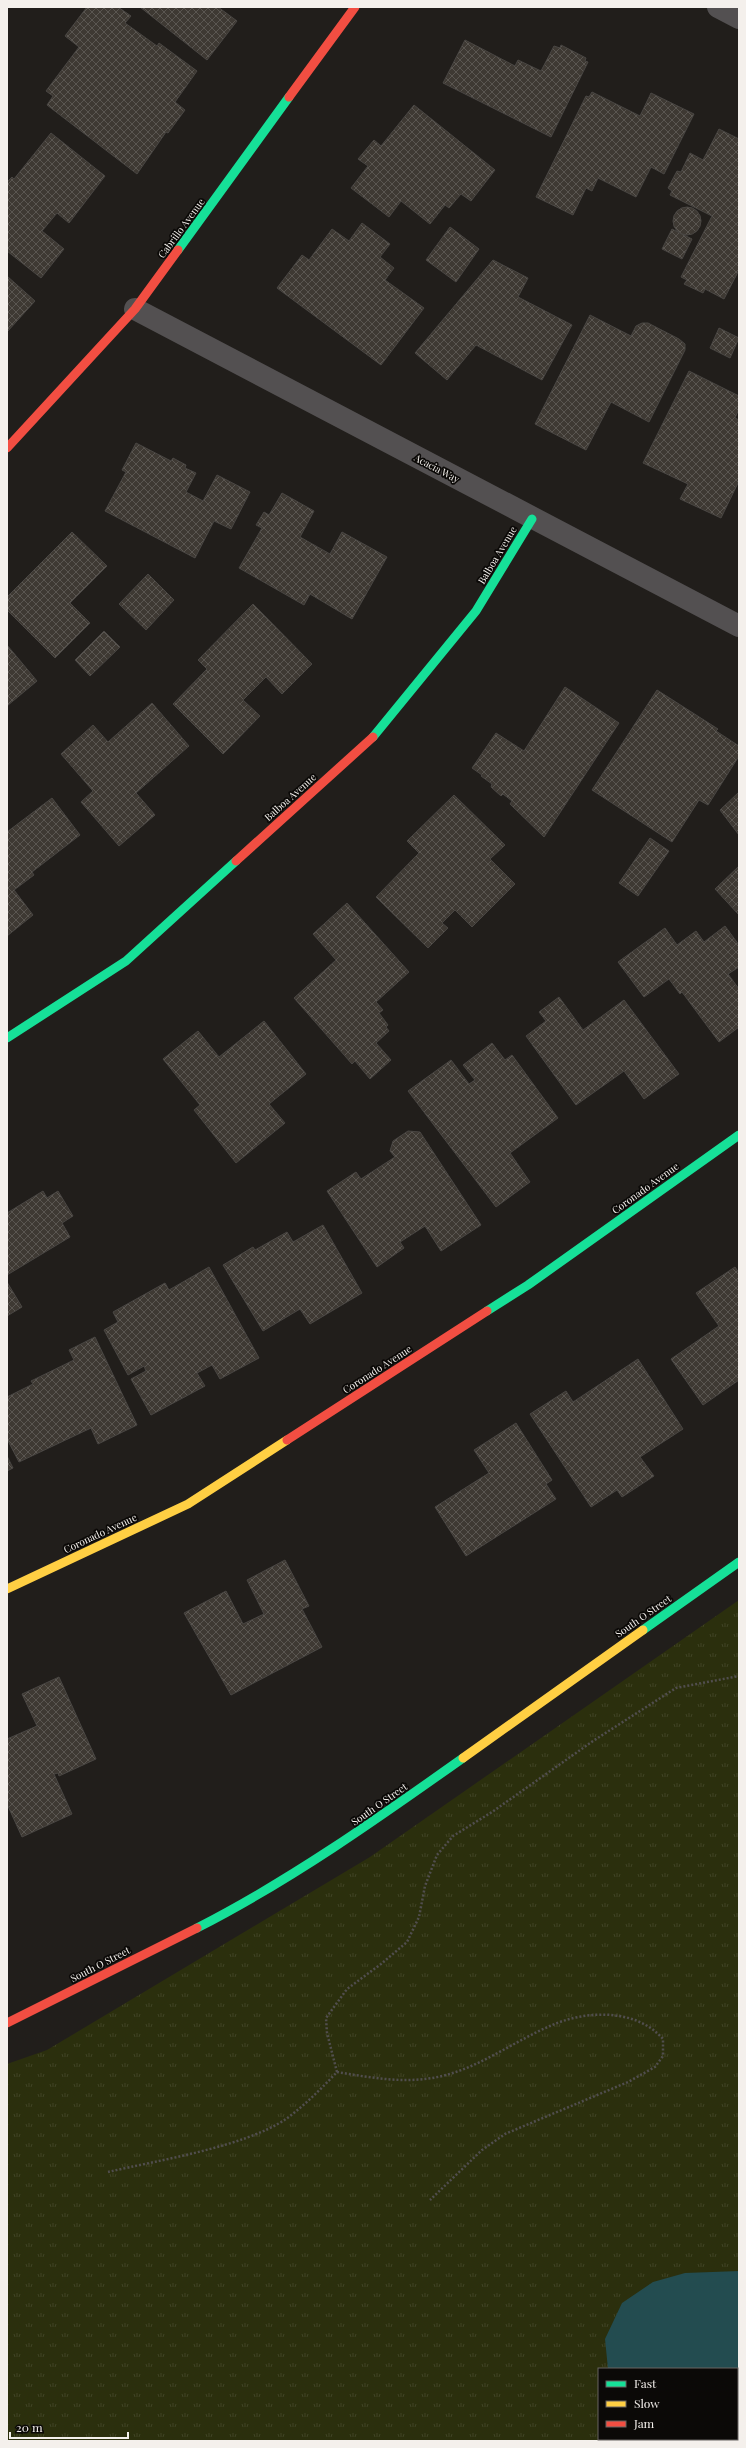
<svg xmlns="http://www.w3.org/2000/svg" width="746" height="2448" font-family="'Playfair Display',serif">
<defs>
<pattern id="grass-tufts" width="24" height="20" patternUnits="userSpaceOnUse"><rect width="24" height="20" fill="#2b2f0d"/><path d="M3 7l-1-3M5 7V3M7 7l1-3M15 17l-1-3M17 17v-4M19 17l1-3" fill="none" stroke="#404325"/></pattern>
<pattern id="building-cross-hatch" width="8" height="8" patternUnits="userSpaceOnUse"><rect width="8" height="8" fill="#3e3933"/><path d="M0 0l8 8M0 8l8-8" fill="none" stroke="#5a5651"/></pattern>
</defs>
<rect width="100%" height="100%" fill="#211e1b"/>
<path fill="url(#grass-tufts)" fill-rule="evenodd" d="M739 1600V2441H7V2064L47 2050 370 1857ZM599 2369H737V2439H599Z"/>
<path fill="#234c50" d="M739 2271V2441H662L660 2439H737V2369H608L605 2339 622 2303 653 2282 685 2273Z"/>
<path fill="url(#building-cross-hatch)" stroke="#494643" d="M87 7H118L131 16 125 23 157 46 159 43 197 71 175 102 185 110 168 133 166 132 137 174 47 105 53 96 46 91 79 47 65 36Z
M140 7H218L237 21 207 60Z
M465 40 515 66 518 60 541 71 554 46 560 48 561 45 586 58 585 61 588 62 551 137 443 83Z
M592 92 640 116 651 93 694 114 664 174 651 167 636 197 598 178 592 191 586 188 573 215 536 197 586 96 589 97Z
M414 105 495 170 471 201 461 194 449 208 445 205 430 224 401 201 389 217 351 188 368 166 358 159 374 140 381 146Z
M719 129 739 139V270L724 299 705 289 703 293 684 284 687 280 681 277 712 216 670 195 672 191 668 188 677 171 681 172 690 153 703 160Z
M51 133 105 176 69 223 57 213 42 231 64 249 41 278 7 251V182L12 177 14 179Z
M673 221a14 14 0 1 1 28 0a14 14 0 1 1-28 0Z
M362 223 390 244 380 257 394 268 385 280 424 308 381 365 277 288 302 255 309 260 332 229 349 241Z
M450 227 479 249 456 282 426 260Z
M672 229 692 239 682 259 662 249Z
M493 260 528 278 518 297 572 325 542 380 476 345 447 380 415 353Z
M7 276 35 301 7 332Z
M590 315 631 336 636 326 642 323H648L679 339 685 344V350L649 422 611 402 586 450 535 424Z
M719 328 739 338 730 358 710 348Z
M689 371 739 396V409L735 418 739 420V481L721 518 680 499 688 484 643 463Z
M136 443 171 461 173 458 186 465 185 468 196 473 186 492 203 501 217 475 250 492 231 529 214 521 195 558 105 511 126 472 122 470Z
M282 493 314 511 300 537 330 554 342 532 387 557 352 619 310 594 304 605 239 568 262 528 256 525 264 512 269 515Z
M72 532 107 566 70 603 90 623 55 658 7 610V597Z
M148 574 174 600 146 630 119 604Z
M253 604 312 664 282 694 266 677 243 700 260 716 223 754 173 704 207 669 198 660Z
M104 631 120 647 90 676 75 660Z
M7 645 37 681 7 706Z
M565 687 619 723 544 837 510 804 512 801 503 794 501 796 491 787 492 784 481 776 482 775 472 768 496 733 524 751Z
M657 690 718 729 716 731 739 746V756L708 805 699 800 672 842 592 790Z
M152 703 189 746 136 793 155 815 119 846 81 802 93 791 61 754 93 725 108 742Z
M739 792V835L720 810Z
M454 795 505 845 490 859 515 884 472 927 455 910 442 923 448 928 428 948 376 897 419 853 407 841Z
M52 798 80 835 32 872 34 875 14 890 33 915 7 936V832Z
M650 838 669 851 638 896 619 883Z
M739 866V915L715 889Z
M347 903 409 972 376 1002 383 1010 379 1013 388 1025 386 1027 389 1031 376 1043 391 1060 370 1079 355 1061 352 1064 294 998 336 960 313 934Z
M725 926 739 945V967L728 974 739 989V1027L719 1042 682 992 680 994 669 979 644 997 618 962 665 928 677 945 696 931 704 942Z
M559 997 583 1030 624 1000 679 1074 644 1099 624 1071 576 1105 526 1036 546 1021 539 1012Z
M264 1021 306 1074 269 1104 285 1123 236 1163 194 1110 200 1105 163 1059 198 1031 219 1057Z
M492 1043 505 1060 512 1055 558 1118 510 1153 530 1182 496 1207 408 1091 451 1060 469 1084 475 1080 463 1065Z
M408 1131 420 1132 481 1225 441 1251 425 1226 400 1242 404 1248 377 1267 327 1191 356 1172 361 1179 395 1157 390 1151 393 1141Z
M43 1191 47 1198 58 1191 73 1216 62 1223 70 1237 7 1275V1213Z
M323 1225 362 1293 310 1324 300 1309 263 1331 223 1265 253 1247 255 1250 287 1232 293 1242Z
M209 1267 259 1358 220 1379 212 1365 197 1373 205 1386 151 1415 131 1379 146 1371 144 1366 128 1375 104 1330 118 1322 113 1312 165 1283 169 1290Z
M735 1267 739 1273V1380L703 1405 671 1359 719 1326 696 1293Z
M7 1282 22 1307 7 1316Z
M95 1337 137 1425 98 1444 91 1428 19 1462 7 1439V1397L33 1384 31 1381 74 1360 69 1350Z
M638 1359 683 1429 640 1457 654 1476 622 1497 617 1490 591 1507 530 1414 566 1391 573 1402Z
M516 1423 552 1480 546 1484 556 1499 466 1556 435 1507 489 1473 474 1450Z
M7 1456 13 1468 7 1471Z
M285 1560 309 1606 302 1609 322 1647 231 1695 184 1613 226 1591 243 1624 264 1614 247 1580Z
M59 1677 96 1759 59 1776 58 1773 54 1774 72 1814 22 1837 7 1804V1739L37 1726 22 1694Z"/>
<g fill="none" stroke-linecap="round" stroke-linejoin="round">
<path stroke="#514e4e" stroke-width="2.5" stroke-dasharray="2 2" stroke-linecap="butt" d="M337 2072C373 2078 410 2085 446 2075 483 2065 515 2041 550 2026 585 2010 636 2008 663 2039V2056L655 2067 628 2082 505 2134 482 2150 430 2200
M337 2072 327 2033 326 2018 347 1989 381 1964 407 1942 419 1917 425 1886 437 1855 453 1836 492 1812 593 1741 676 1688 739 1676
M108 2172C159 2160 244 2147 286 2119 305 2105 321 2089 337 2072"/>
<path stroke="#535051" stroke-width="22" d="M718 7 739 18
M135 309 739 626"/>
<path stroke="#16e098" stroke-width="9" d="M178 250 289 97
M373 737 476 611 532 519
M7 1038 126 961 236 861
M487 1311 528 1285 739 1135
M643 1630 739 1562
M197 1928C291 1880 377 1819 463 1758"/>
<path stroke="#ffcf43" stroke-width="9" d="M7 1589 188 1504 287 1440
M463 1758 643 1630"/>
<path stroke="#f24e42" stroke-width="9" d="M289 97 355 7
M7 448 135 309 178 250
M236 861 373 737
M287 1440 487 1311
M7 2023 197 1928"/>
</g>
<g text-anchor="middle" stroke-width="3.5" stroke-linejoin="round" paint-order="stroke">
<g font-size="10" fill="#f4f0ec" stroke="#0b0907">
<text transform="translate(181 228) rotate(-54)" y="4">Cabrillo Avenue</text>
<text transform="translate(437 468) rotate(28)" y="4">Acacia Way</text>
<text transform="translate(497 555) rotate(-59)" y="4">Balboa Avenue</text>
<text transform="translate(290 797) rotate(-42)" y="4">Balboa Avenue</text>
<text transform="translate(645 1188) rotate(-36)" y="4">Coronado Avenue</text>
<text transform="translate(377 1369) rotate(-33)" y="4">Coronado Avenue</text>
<text transform="translate(100 1533) rotate(-25)" y="4">Coronado Avenue</text>
<text transform="translate(643 1616) rotate(-35)" y="4">South O Street</text>
<text transform="translate(379 1804) rotate(-35)" y="4">South O Street</text>
<text transform="translate(100 1964) rotate(-27)" y="4">South O Street</text>
</g>
</g>
<rect width="746" height="2448" fill="none" stroke="#f4f0ec" stroke-width="16"/>
<rect x="598" y="2368" width="140" height="72" fill="#0b0907" stroke="#686563"/>
<rect x="606" y="2381" width="20" height="6" fill="#16e098" stroke="#686563"/>
<text x="634" y="2388" font-size="12" fill="#f4f0ec">Fast</text>
<rect x="606" y="2401" width="20" height="6" fill="#ffcf43" stroke="#686563"/>
<text x="634" y="2408" font-size="12" fill="#f4f0ec">Slow</text>
<rect x="606" y="2421" width="20" height="6" fill="#f24e42" stroke="#686563"/>
<text x="634" y="2428" font-size="12" fill="#f4f0ec">Jam</text>
<path d="M10 2432v6h118v-6" fill="none" stroke="#f4f0ec" stroke-width="2"/>
<text x="16" y="2432" font-size="12" fill="#f4f0ec" stroke="#0b0907" stroke-width="3" paint-order="stroke">20 m</text>
</svg>
